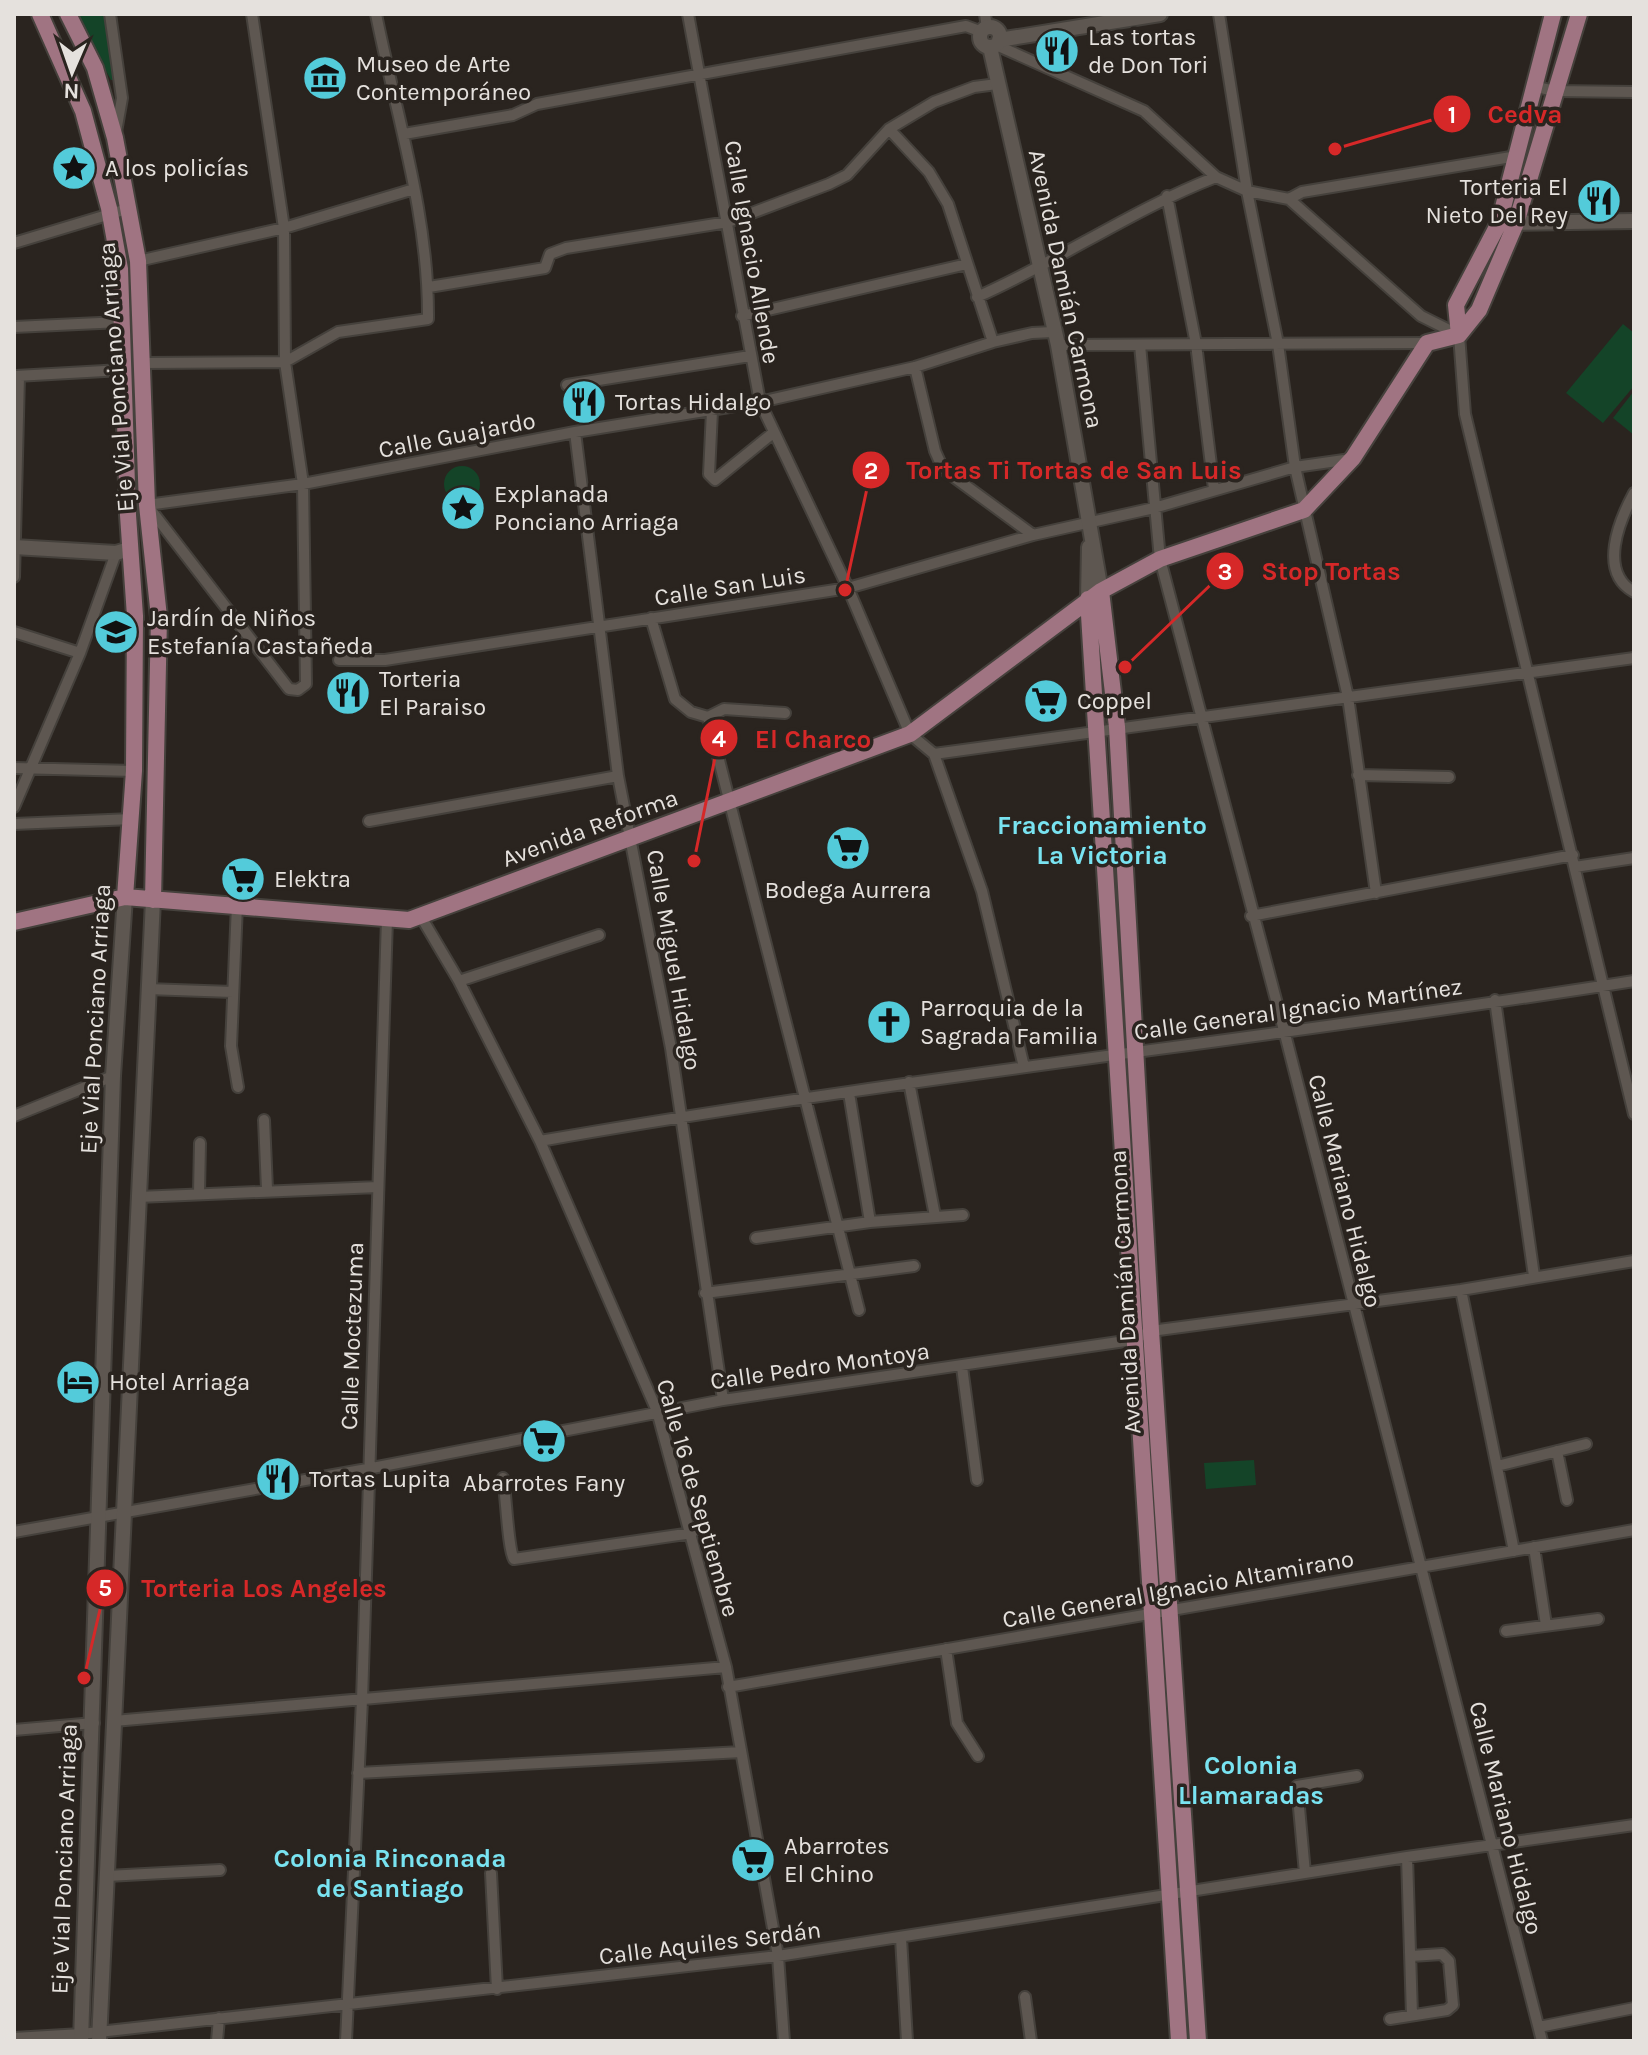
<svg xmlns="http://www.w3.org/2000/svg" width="1648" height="2055" font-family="Karla,sans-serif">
<rect width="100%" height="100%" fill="#2a241f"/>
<path fill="#144428" d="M74 14H104L114 80H111Z
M1623 324 1634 333V386L1603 423 1566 393Z
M1634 391V435L1613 418Z
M444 484a18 18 0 1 1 36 0a18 18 0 1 1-36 0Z
M1254 1460 1256 1485 1206 1489 1204 1463Z"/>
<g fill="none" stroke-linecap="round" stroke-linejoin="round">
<g stroke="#45413c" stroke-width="14">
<path id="street" d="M110 14 122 98 116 132
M252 14 284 228 285 362 303 484 306 684 298 690 289 689 147 505 303 484 575 432 760 402 915 367 993 342 1032 333 1053 332
M688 14 760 402 848 588 910 734 934 754 982 891 1024 1067
M985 14 987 28
M1219 14 1247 191 1278 344 1295 467 1348 697 1376 893
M996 45 1144 111 1216 177
M1532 86 1555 91 1634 92
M889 129 929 172 948 204 993 342
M404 134 513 115 537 104 966 26 982 32
M1167 196 1196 344 1214 489
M1289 199 1302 192 1517 156
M14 243 127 209
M138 261 284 228 414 189
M429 287 545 268 550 254 566 248 728 222 829 184 847 175 889 129 934 102 974 87 997 84
M977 297C1059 261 1133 209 1216 177L1247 191 1289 199 1421 316 1459 335 1465 414 1634 1114
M742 316 967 264
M14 327 121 322
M1058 345 1427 343
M1140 345 1160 559 1285 1034 1542 2041
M144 363 285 362 338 332 428 319C429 216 396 114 376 14
M915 367 935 451 943 469 1033 535
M16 376 122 370
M567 385 750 356
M712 411 709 474 715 480 773 433
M575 432 618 776 671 1048 723 1400
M1634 493C1619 521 1598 572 1634 592
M14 577 19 376
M651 618 675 699 691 712 708 717 859 1310
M14 632 80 653
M339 660H385L848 588 1033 535 1154 508 1295 467 1351 459
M708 717 724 709 785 713
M934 754 1634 658
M14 768 134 771
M1358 775 1449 777
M14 807 80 653 116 553
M369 821 618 776
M14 824 132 819
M1575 867 1634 858
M237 905 231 1046 238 1087
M420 915 459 981 540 1141 657 1411 726 1667 778 1956 784 2041
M1251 916 1573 855
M459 981 599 935
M147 989 233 992
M1495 1000 1534 1276
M909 1082 935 1216
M849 1093 870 1222
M14 1116 113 1076
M264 1120 267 1189
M540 1141C903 1077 1270 1039 1634 981
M199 1193 200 1143
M138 1197 378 1187
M756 1238 870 1222 963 1215
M1461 1290 1514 1551
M705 1293 914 1266
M962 1367 977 1480
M1557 1451 1567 1500
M1497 1466 1586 1444
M503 1478C506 1494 508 1550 514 1559L692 1533
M14 1532 367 1469 723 1400 1132 1340 1151 1331 1461 1290 1634 1261
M1534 1547 1546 1625
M1506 1631 1598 1619
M946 1649 957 1723 978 1756
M728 1687 1634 1530
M114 1721 726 1667
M14 1730 94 1723
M358 1773 741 1752
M1407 1857 1412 2015
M491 1873 497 1989
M1305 1873 1297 1786 1357 1776
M107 1876 220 1870
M901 1938 907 2041
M1025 1997 1031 2041
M1390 2019 1447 2010 1453 2005 1449 1961 1442 1954 1411 1956
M1539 2027 1634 2008
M14 2038 81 2034 778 1956 1407 1857 1634 1825
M217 2041 219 2018
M346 2041 362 1700 387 919"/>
</g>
<g stroke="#45413c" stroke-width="18">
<path id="secondary" d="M980 37a10 10 0 1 1 20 0a10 10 0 1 1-20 0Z
M999 40 1160 14
M990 47 1058 345 1101 591
M1506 223 1634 221
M14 547 116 553 129 549
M1088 599 1089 547
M81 2041 113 1076 125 897
M99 2041 153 900"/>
</g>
<g stroke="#45413c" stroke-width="20">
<path id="primary" d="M40 14 83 111 109 208 120 269 128 515 135 616 134 771 125 897
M68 14 95 68 115 138 138 261 147 505 159 617 153 900
M1459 335 1456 305 1499 223 1553 14
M1101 591 1117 727 1151 1331 1198 2041
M1088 599 1179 2041
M14 922 125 897 409 920 910 734 1101 591 1160 559 1304 510 1353 458 1427 343 1459 335 1479 310 1516 223 1579 14"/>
</g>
<use href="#street" stroke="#5e5751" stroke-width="10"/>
<use href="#secondary" stroke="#5e5751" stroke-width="14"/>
<use href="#primary" stroke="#a07482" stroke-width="16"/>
</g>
<defs>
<g id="restaurant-disc" transform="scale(2.3)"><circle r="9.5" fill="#53cbda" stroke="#2a241f"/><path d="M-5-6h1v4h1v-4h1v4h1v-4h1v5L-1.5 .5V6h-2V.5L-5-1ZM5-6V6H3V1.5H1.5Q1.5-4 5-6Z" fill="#111"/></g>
<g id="museum-disc" transform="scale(2.3)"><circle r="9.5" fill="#53cbda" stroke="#2a241f"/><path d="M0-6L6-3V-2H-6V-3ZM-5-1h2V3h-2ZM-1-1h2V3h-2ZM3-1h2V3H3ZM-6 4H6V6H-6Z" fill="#111"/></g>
<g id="sight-disc" transform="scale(2.3)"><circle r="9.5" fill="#53cbda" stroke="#2a241f"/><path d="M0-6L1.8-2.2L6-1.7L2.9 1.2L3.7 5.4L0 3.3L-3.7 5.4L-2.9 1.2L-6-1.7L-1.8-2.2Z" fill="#111"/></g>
<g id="school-disc" transform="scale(2.3)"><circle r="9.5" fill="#53cbda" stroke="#2a241f"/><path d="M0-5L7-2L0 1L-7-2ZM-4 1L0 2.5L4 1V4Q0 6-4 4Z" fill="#111"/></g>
<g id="supermarket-disc" transform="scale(2.3)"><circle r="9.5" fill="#53cbda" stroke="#2a241f"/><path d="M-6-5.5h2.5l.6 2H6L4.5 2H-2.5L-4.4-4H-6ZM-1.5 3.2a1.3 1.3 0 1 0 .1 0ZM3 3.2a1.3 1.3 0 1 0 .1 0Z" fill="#111"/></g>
<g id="church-disc" transform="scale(2.3)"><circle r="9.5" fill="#53cbda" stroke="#2a241f"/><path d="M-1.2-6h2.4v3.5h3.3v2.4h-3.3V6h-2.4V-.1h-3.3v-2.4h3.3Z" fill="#111"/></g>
<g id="hotel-disc" transform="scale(2.3)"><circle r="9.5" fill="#53cbda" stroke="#2a241f"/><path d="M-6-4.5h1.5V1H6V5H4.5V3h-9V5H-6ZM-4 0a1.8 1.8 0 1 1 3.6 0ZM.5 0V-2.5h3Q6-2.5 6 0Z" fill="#111"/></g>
</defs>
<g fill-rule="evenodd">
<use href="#restaurant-disc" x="1057" y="51"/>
<use href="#museum-disc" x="325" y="78"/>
<use href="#sight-disc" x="74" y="168"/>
<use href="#restaurant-disc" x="1599" y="201"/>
<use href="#restaurant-disc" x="584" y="402"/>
<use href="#sight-disc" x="463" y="508"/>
<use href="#school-disc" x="116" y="632"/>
<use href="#restaurant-disc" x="348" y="693"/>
<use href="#supermarket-disc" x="1046" y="701"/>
<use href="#supermarket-disc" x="848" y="848"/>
<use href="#supermarket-disc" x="243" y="879"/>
<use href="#church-disc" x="889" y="1022"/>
<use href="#hotel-disc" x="78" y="1382"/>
<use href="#supermarket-disc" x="544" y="1441"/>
<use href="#restaurant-disc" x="278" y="1479"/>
<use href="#supermarket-disc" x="753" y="1860"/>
</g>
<g text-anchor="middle" stroke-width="7" stroke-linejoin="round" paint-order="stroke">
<g font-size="24" fill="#e5e1dd" stroke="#2a241f" text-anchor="start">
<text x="1088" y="45">Las tortas<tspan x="1088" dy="28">de Don Tori</tspan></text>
<text x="356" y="72">Museo de Arte<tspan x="356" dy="28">Contemporáneo</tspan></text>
<text x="105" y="176">A los policías</text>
<text x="1568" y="195" text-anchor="end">Torteria El<tspan x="1568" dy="28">Nieto Del Rey</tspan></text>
<text x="615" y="410">Tortas Hidalgo</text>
<text x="494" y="502">Explanada<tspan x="494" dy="28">Ponciano Arriaga</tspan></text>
<text x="147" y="626">Jardín de Niños<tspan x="147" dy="28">Estefanía Castañeda</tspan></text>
<text x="379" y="687">Torteria<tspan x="379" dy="28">El Paraiso</tspan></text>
<text x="1077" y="709">Coppel</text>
<text x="274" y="887">Elektra</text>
<text x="848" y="898" text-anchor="middle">Bodega Aurrera</text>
<text x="920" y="1016">Parroquia de la<tspan x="920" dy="28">Sagrada Familia</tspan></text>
<text x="109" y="1390">Hotel Arriaga</text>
<text x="309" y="1487">Tortas Lupita</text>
<text x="544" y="1491" text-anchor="middle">Abarrotes Fany</text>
<text x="784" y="1854">Abarrotes<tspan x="784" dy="28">El Chino</tspan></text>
</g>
<g font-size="24" fill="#e5e1dd" stroke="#2a241f">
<text transform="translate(752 252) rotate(80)" y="8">Calle Ignacio Allende</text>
<text transform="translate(1066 289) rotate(78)" y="8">Avenida Damián Carmona</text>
<text transform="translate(116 377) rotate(-94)" y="8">Eje Vial Ponciano Arriaga</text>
<text transform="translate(457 435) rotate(-11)" y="8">Calle Guajardo</text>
<text transform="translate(730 586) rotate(-9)" y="8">Calle San Luis</text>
<text transform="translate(590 828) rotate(-20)" y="8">Avenida Reforma</text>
<text transform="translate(674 960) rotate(80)" y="8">Calle Miguel Hidalgo</text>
<text transform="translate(1298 1009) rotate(-8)" y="8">Calle General Ignacio Martínez</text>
<text transform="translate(95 1019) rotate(-87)" y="8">Eje Vial Ponciano Arriaga</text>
<text transform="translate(1345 1191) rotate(76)" y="8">Calle Mariano Hidalgo</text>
<text transform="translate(1125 1292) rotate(-93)" y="8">Avenida Damián Carmona</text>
<text transform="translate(352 1336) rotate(-88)" y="8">Calle Moctezuma</text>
<text transform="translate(820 1366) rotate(-8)" y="8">Calle Pedro Montoya</text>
<text transform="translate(698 1498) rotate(74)" y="8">Calle 16 de Septiembre</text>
<text transform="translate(1178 1589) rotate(-10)" y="8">Calle General Ignacio Altamirano</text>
<text transform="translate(1506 1818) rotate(76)" y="8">Calle Mariano Hidalgo</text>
<text transform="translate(64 1859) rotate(-88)" y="8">Eje Vial Ponciano Arriaga</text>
<text transform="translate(710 1943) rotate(-7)" y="8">Calle Aquiles Serdán</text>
</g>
<g font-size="26" font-weight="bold" fill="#79e3f1" stroke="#2a241f">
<text x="1102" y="834">Fraccionamiento<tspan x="1102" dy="30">La Victoria</tspan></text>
<text x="1251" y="1774">Colonia<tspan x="1251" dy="30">Llamaradas</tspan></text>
<text x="390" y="1867">Colonia Rinconada<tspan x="390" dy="30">de Santiago</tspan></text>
</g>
</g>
<path fill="none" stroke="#d62828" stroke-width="3" d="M1335 149L1452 114M845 590L871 470M1125 667L1225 571M694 861L719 738M84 1678L105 1588"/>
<g fill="#d62828" stroke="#2a241f" stroke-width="3">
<circle cx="1335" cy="149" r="8"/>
<circle cx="845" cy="590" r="8"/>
<circle cx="1125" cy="667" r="8"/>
<circle cx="694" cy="861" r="8"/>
<circle cx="84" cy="1678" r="8"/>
<circle cx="1452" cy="114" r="20"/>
<circle cx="871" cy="470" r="20"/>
<circle cx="1225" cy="571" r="20"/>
<circle cx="719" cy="738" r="20"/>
<circle cx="105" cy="1588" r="20"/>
</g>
<g font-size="24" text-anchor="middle" font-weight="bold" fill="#fff">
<text x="1452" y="123">1</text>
<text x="871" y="479">2</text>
<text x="1225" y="580">3</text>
<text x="719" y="747">4</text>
<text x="105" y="1596">5</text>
</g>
<g font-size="26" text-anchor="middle" font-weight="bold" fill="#d62828" stroke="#2a241f" stroke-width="7" stroke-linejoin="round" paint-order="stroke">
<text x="1525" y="123">Cedva</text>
<text x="1074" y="479">Tortas Ti Tortas de San Luis</text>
<text x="1331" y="580">Stop Tortas</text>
<text x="813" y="748">El Charco</text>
<text x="264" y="1597">Torteria Los Angeles</text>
</g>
<rect width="1648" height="2055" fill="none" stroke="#e5e1dd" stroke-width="32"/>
<g transform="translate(72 72) rotate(182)" stroke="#2a241f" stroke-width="6" paint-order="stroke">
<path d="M0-6L14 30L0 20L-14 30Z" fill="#e5e1dd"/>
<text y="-12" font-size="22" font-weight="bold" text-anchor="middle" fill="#e5e1dd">N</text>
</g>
</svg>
